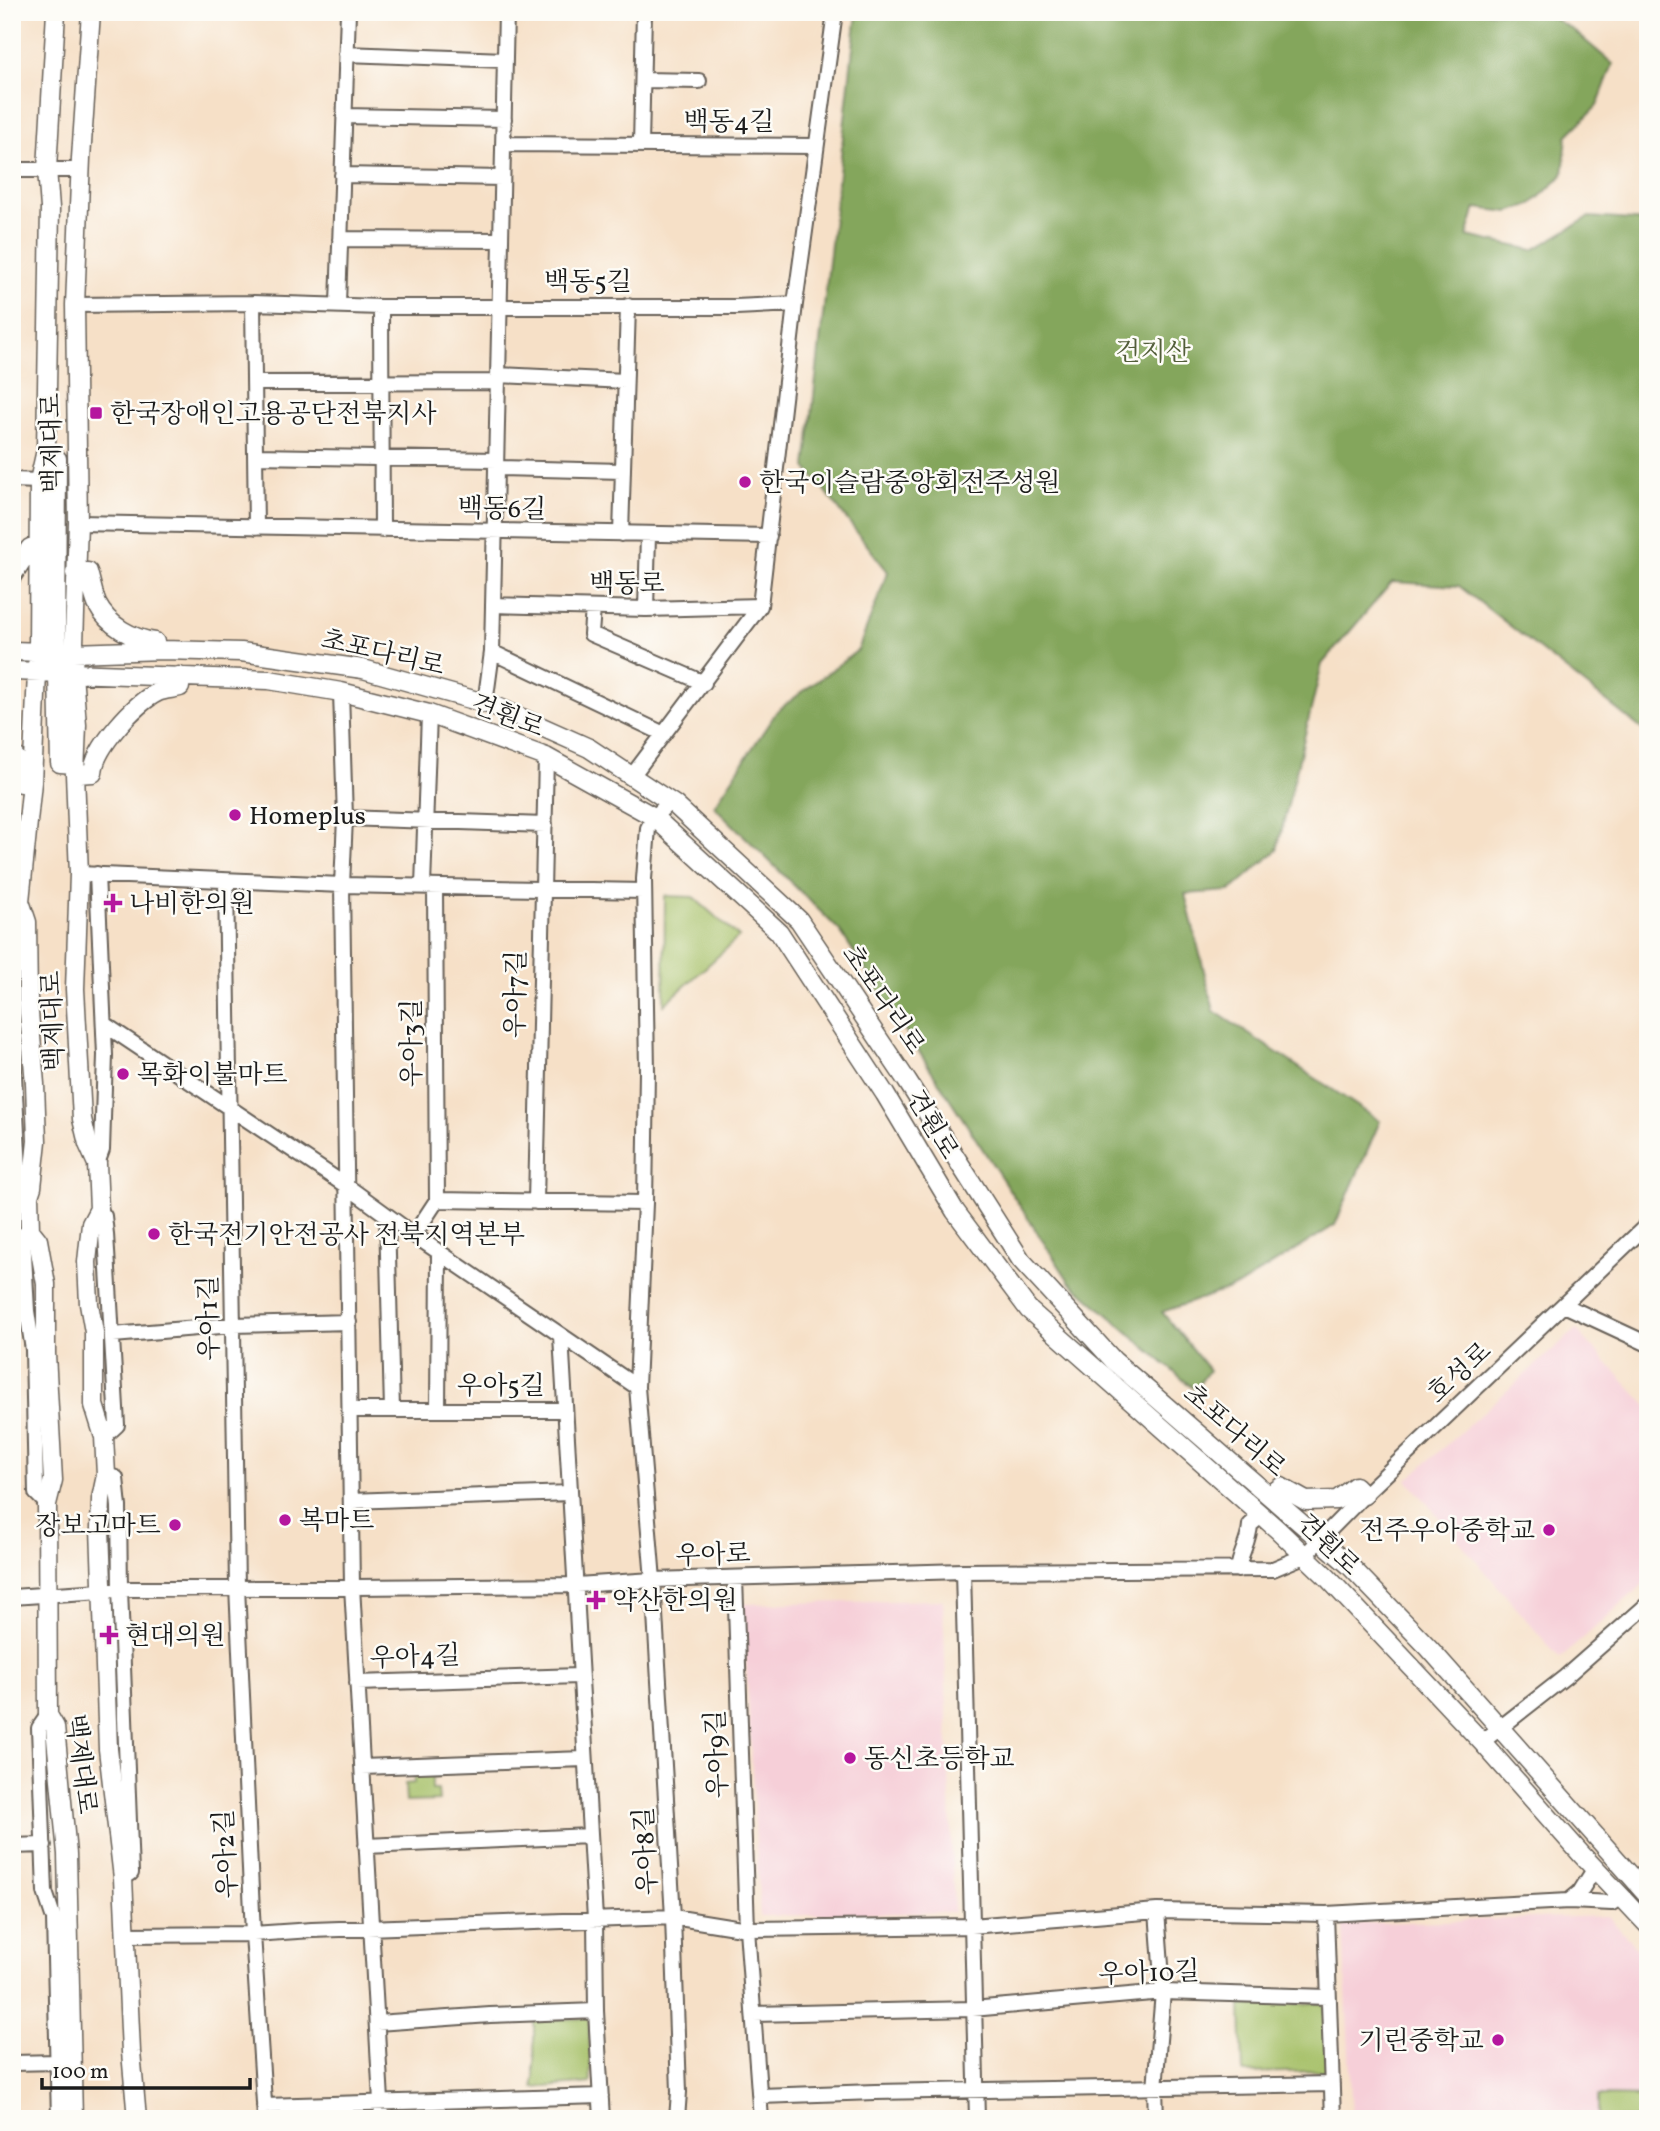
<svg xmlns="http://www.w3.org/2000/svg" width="1660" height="2131" font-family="Vollkorn,'Noto Serif KR',serif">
<rect width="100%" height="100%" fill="#fdfcf7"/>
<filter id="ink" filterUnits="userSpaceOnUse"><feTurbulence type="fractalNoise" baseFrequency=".0143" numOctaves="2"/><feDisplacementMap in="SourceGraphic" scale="14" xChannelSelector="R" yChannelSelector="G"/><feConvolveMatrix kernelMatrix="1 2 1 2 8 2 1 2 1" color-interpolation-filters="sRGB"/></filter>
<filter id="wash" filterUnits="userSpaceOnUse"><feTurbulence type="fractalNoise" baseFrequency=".00686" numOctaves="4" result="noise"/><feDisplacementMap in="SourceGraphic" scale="28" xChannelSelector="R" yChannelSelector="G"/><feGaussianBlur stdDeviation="1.57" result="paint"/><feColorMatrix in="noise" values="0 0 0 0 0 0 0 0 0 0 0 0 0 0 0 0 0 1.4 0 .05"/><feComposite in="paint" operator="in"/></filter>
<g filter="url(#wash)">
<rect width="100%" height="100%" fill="#f6e0c7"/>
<path fill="#f6cfd8" d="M1576 1329 1648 1407V1580L1560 1659 1407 1480Z
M943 1600 954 1912 760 1916 743 1604Z
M1608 1916 1648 1961V2119H1352L1343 1924Z"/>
<path fill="#a6c067" stroke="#616e42" stroke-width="2" d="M665 896 693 897 739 937 664 1005Z
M437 1772 438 1776 432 1777V1790H438L439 1801 406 1802 405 1784 414 1783V1773Z
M1325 2003 1326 2071 1243 2073 1241 2005Z
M589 2018 591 2083 534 2088V2020Z
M1598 2096 1648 2097V2119H1598Z"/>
<path fill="#84a65c" stroke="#50613c" stroke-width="2" d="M857 12H1543L1573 30 1613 64 1597 106 1567 136 1563 175 1532 204 1509 212 1476 208 1467 236 1533 250 1589 217 1648 221V734L1459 586 1392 582 1322 664 1277 850 1230 891 1185 894 1214 1011 1380 1121 1335 1225 1238 1286 1162 1312 1209 1370 1195 1390 1069 1281 840 931 714 806 777 711 858 650 888 572 806 467Z"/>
</g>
<g filter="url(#ink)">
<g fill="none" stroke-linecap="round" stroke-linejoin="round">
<g stroke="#686158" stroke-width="18">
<path id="minor" d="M346 54 505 60
M643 80 699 81
M344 116 504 119
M503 144 816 146
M641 145 644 12
M12 170H80
M342 175 502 178
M340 239 501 240
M253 303 256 527
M338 304 348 12
M75 305 253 303 381 307H736L795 304
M381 307 382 530
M498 375 625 381
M254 383 498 382
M255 456 496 460
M496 468 623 471
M12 480 39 481
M78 523 769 536
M621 534 628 306
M493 605 646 609 760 606
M593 608 591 634 704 683
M646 609 648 535
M492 652 664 734
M341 692 345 818 342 885 352 1586 382 2119
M485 704 492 652 506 12
M632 776 760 606 795 304 835 12
M670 802 654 817 648 828 644 879 647 1071 645 1203 637 1387 653 1580 673 1917 679 2092 677 2119
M345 818 545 825
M79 874 342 885 643 891
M226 881 237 1587 253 1934 265 2118
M423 886 429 714
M435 887 437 1200
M12 923 13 906 20 901
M104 1024 348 1187 414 1235 637 1387
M12 1035 19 1172 21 1188 29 1196
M97 1164 102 1150 105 1055 97 874
M536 1202 546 757
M99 1209 104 1216 106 1234 117 1425 104 1437
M387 1216 392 1410
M30 1230 23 1235 27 1311 33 1350 36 1493 47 1504
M414 1235 437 1200 645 1203
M1564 1305 1648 1344
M113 1335 233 1325 349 1322
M561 1336 595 1919 596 2011 602 2119
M350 1410H565
M438 1410 439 1252
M106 1475 116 1478 119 1507 120 1589 131 1873 123 1878
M351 1501 569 1493
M1238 1570C1240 1553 1249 1542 1250 1525L1261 1516
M963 1571 977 2119
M735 1578 747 1929 761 2119
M12 1597 131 1589 577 1585 653 1580 963 1571 1273 1569 1304 1556 1364 1495 1648 1224
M357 1683 579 1676
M48 1715 39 1728 45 1892 54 1919 59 2119
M1482 1742 1565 1677 1648 1604
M362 1767 584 1759
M12 1846 44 1845
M366 1846 589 1836
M1569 1901 1580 1892 1595 1868
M1326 1914 1333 2119
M125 1935 253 1934 312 1930 673 1917 747 1929 971 1926 1157 1911 1326 1914 1569 1901 1612 1903 1622 1896
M754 2014 972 2009 1163 1992 1328 1997
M377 2023 490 2015 596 2011
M12 2063 58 2062
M760 2096 875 2092 1332 2084
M264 2106 601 2096
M1156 2119 1155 2088 1163 1992 1157 1911"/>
</g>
<g stroke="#686158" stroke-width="21">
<path id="tertiary" d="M56 12 47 169 50 208 46 450 39 481 38 652 32 782 20 901 27 922 28 1001 35 1084 37 1141 32 1187 29 1196 30 1230 38 1240 46 1284V1354L53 1480 47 1504 48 1715 55 1727 67 1854 73 2119
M91 12 81 158 75 305 78 523 73 674 77 725 75 774 79 874 75 989 82 1119 88 1144 97 1164 99 1209 91 1224 87 1262 89 1304 94 1332V1405L104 1437 106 1475 101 1499 100 1528 108 1749 123 1878 131 2052 137 2119
M46 450 57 459 56 652 62 660
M75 573 88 572C91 582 93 594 97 604 108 626 133 639 155 642
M12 576 30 548 39 545
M12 651 73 653 163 650 241 652 363 669 495 706 589 748 675 805 799 920 907 1081 1021 1260 1114 1361 1349 1565 1429 1648 1648 1895
M51 666 58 674 60 763 75 764
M12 671 269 680 341 692 429 714 546 757 654 817 779 932 885 1094 955 1211 1029 1310 1278 1530 1327 1577 1482 1742 1582 1855 1648 1925
M12 753 19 762 21 783 32 782
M75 774 93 773C94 748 135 703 158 692 164 689 173 689 180 687L179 676
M1270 1495 1281 1487 1306 1501 1337 1500 1355 1486 1364 1495"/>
</g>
<use href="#minor" stroke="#fff" stroke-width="14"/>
<use href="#tertiary" stroke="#fff" stroke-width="18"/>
</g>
</g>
<g fill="#b5179e" stroke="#fdfcf7" stroke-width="2.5">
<rect x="89" y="406" width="14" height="14" rx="3.5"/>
<circle cx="745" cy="482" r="7"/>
<circle cx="235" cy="815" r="7"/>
<path d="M109.5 892.5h7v7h7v7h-7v7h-7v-7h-7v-7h7z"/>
<circle cx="123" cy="1074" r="7"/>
<circle cx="154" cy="1234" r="7"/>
<circle cx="285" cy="1520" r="7"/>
<circle cx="175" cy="1525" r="7"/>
<circle cx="1549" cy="1530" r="7"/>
<path d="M592.5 1589.5h7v7h7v7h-7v7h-7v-7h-7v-7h7z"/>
<path d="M105.5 1624.5h7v7h7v7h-7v7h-7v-7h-7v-7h7z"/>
<circle cx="850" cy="1758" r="7"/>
<circle cx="1498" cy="2040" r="7"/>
</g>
<g text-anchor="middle" stroke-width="5" stroke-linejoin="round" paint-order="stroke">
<g font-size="26" fill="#1c1c1c" stroke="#fdfcf7">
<text x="729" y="130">백동4길</text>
<text x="588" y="290">백동5길</text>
<text transform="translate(51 443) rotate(-91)" y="9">백제대로</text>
<text transform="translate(502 508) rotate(1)" y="9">백동6길</text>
<text x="627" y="592">백동로</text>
<text transform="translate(383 652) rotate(13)" y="9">초포다리로</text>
<text transform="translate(508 715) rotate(21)" y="9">견훤로</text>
<text transform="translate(515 994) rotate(-89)" y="9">우아7길</text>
<text transform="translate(884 999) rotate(56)" y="9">초포다리로</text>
<text transform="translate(52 1021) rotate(-92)" y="9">백제대로</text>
<text transform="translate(411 1043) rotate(-90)" y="9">우아3길</text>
<text transform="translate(933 1124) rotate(59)" y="9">견훤로</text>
<text transform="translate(208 1318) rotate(-91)" y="9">우아1길</text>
<text transform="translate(1459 1372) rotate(-43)" y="9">호성로</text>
<text x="501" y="1394">우아5길</text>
<text transform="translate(1235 1430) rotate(41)" y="9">초포다리로</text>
<text transform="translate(1329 1544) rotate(44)" y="9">견훤로</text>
<text transform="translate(713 1554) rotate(-2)" y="9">우아로</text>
<text transform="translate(415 1656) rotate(-2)" y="9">우아4길</text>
<text transform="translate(716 1754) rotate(-92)" y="9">우아9길</text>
<text transform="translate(82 1764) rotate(83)" y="9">백제대로</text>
<text transform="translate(645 1851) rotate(-93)" y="9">우아8길</text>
<text transform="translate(225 1854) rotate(-93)" y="9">우아2길</text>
<text transform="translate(1149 1972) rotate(-2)" y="9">우아10길</text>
</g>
<g font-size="26" fill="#535e3a" stroke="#fdfcf7">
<text x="1153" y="360">건지산</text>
</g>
<g font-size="26" fill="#1c1c1c" stroke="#fdfcf7" text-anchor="start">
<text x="110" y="422">한국장애인고용공단전북지사</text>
<text x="759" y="491">한국이슬람중앙회전주성원</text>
<text x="249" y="824">Homeplus</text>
<text x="129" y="912">나비한의원</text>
<text x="137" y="1083">목화이불마트</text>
<text x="168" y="1243">한국전기안전공사 전북지역본부</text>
<text x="299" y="1529">복마트</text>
<text x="161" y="1534" text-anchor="end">장보고마트</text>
<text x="1535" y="1539" text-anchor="end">전주우아중학교</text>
<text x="612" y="1609">약산한의원</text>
<text x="125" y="1644">현대의원</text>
<text x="864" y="1767">동신초등학교</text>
<text x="1484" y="2049" text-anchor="end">기린중학교</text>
</g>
</g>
<rect width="1660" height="2131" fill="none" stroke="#fdfcf7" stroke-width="42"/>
<path d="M42 2078v10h208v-10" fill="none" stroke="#1c1c1c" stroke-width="3.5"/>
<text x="52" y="2078" font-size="21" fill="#1c1c1c" stroke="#fdfcf7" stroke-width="5" paint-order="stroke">100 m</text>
</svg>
